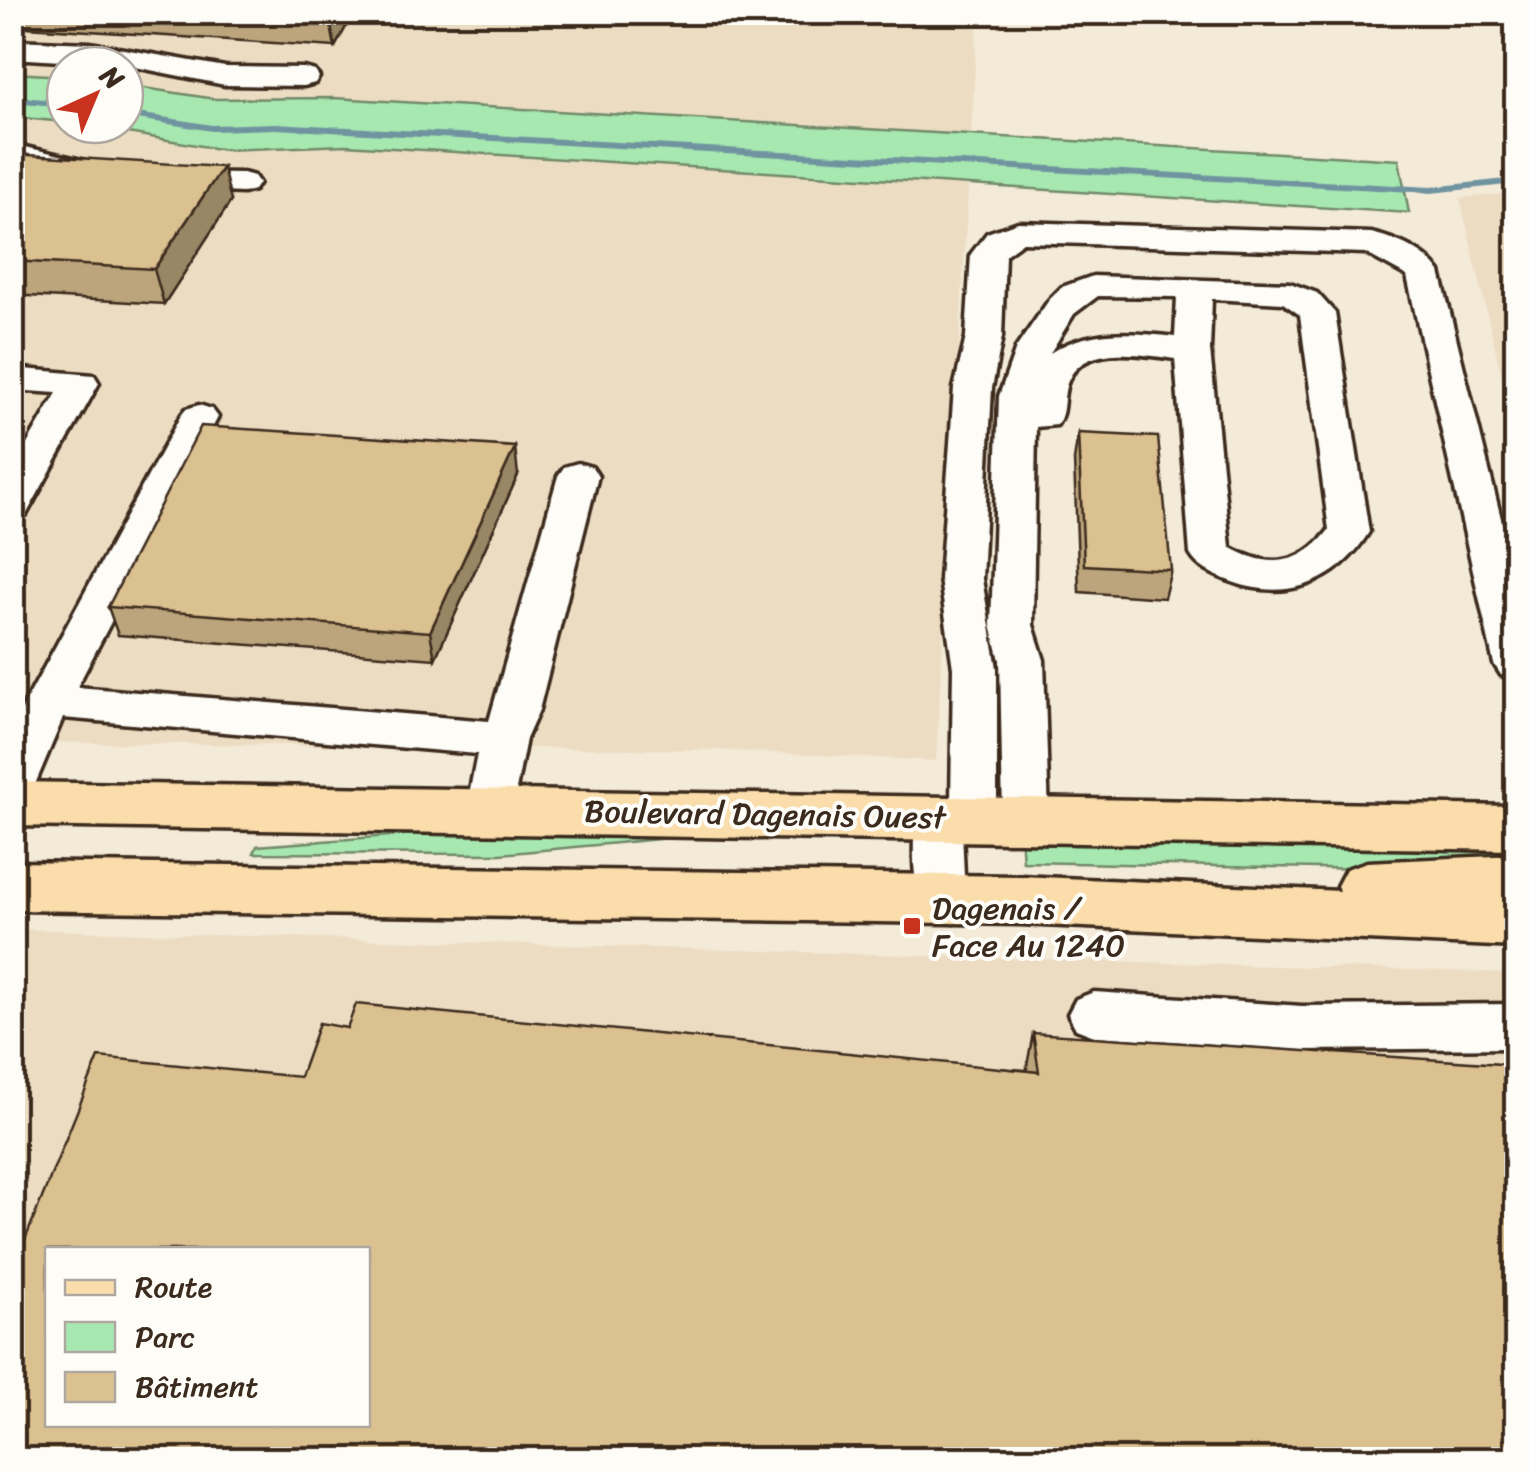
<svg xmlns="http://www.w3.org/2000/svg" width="1529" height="1472" font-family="Sriracha,sans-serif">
<rect width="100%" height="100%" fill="#f3ead8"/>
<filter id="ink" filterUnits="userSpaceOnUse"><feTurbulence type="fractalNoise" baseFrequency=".01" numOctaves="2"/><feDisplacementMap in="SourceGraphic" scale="20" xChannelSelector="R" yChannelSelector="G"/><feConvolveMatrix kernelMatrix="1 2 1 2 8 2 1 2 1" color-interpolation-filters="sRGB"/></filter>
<g filter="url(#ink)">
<path fill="#ecddc2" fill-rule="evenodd" d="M13 13H978L936 761 715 750 13 742ZM65 65H125V125H65Z
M1516 193V438L1460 198Z
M12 929 1516 973V1459H13ZM48 1250H368V1424H48Z"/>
<path fill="#a7e8b1" stroke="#718968" stroke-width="2.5" d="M13 73 65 76V122L13 117Z
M125 85 215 99 334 98 1399 160 1409 213 346 145 224 150 83 125H125Z
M482 829 691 836 501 854 254 853 257 846Z
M1021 836 1516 847V868L1465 871 1023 862Z"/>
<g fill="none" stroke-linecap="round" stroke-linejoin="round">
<path fill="#70949f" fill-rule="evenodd" d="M12 96 65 101V107L12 102Z
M125 111 212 125 275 123 1431 187 1516 178V184L1431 193 275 129 212 131 125 117Z"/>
<g stroke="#3b2a1e" stroke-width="7">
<path id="minor" d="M12 40 90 43 225 67 304 68 315 71 319 77 315 83 304 86 225 85 125 65 12 58Z
M12 144 95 163 100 170 95 177 84 180 12 163Z
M167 172 243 173 254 176 259 183 254 190 243 193 156 189 151 182 156 175Z
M1018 222 1371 233C1396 239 1425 250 1440 272L1516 579V679L1501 675 1494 664 1407 276 1365 253 1023 242 1005 255 1002 337 992 388 982 579 997 668V817L991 830 974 835 962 831 965 898 958 912 941 918 924 912C912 889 910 825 921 803L938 798 951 802 953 668 940 579 954 388 966 337 971 254 987 233Z
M1093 276 1290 283 1317 293 1335 313 1369 532C1337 584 1285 603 1227 580 1212 574 1198 568 1190 554L1175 359C1144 355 1086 343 1069 379 1061 394 1067 411 1057 425L1036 427 1033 625 1044 660 1049 818 1043 831 1026 836 1009 831 1003 818 1000 660 991 625 999 396 1016 348 1049 300 1062 287ZM1098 296 1177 297 1175 337C1132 332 1088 328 1050 353L1074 314ZM1212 299 1283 303 1300 315 1329 530C1301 566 1268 569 1230 547L1210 350Z
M12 368 94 375 99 383 26 515 12 519V470L57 393 12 390Z
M199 405 212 409 218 417 77 687 489 721 558 476 564 467 578 463 592 467 598 476 539 710 526 739 512 810 506 823 489 828 472 823 466 810 477 754 63 718 28 801 12 806V733L26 701 180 417 186 409Z
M1094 992 1302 1006 1516 1004V1048L1302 1050 1094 1036 1076 1029 1068 1014 1076 999Z"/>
</g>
<g stroke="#3b2a1e" stroke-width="7">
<path id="major" d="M12 782 1516 806V850L12 826Z
M1516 855V947L1020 924 12 910V862L1020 876 1340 891 1337 886 1346 869 1367 862Z"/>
</g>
<use href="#minor" fill="#fdfcf7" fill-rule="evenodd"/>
<use href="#major" fill="#faddab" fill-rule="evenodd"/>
</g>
<path fill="#bca57c" stroke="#3b2a1e" stroke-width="2.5" d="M12 12H354L335 47 12 26Z
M12 154 231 201 164 304 12 295Z
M1078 433 1171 570 1164 598 1079 592 1074 460Z
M518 475 435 659 118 635 108 607Z
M347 1028 1027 1070V1066L1033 1033 1516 1460 300 1077Z"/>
<path fill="#998665" stroke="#3b2a1e" stroke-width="2.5" d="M330 12H354L335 47 329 15Z
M223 167 231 201 164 304 154 269Z
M515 447 518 475 435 659 430 632Z"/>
<path fill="#dbc090" stroke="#3b2a1e" stroke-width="2.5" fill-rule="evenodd" d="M296 12H330L329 15Z
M12 154 223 167 154 269 12 261Z
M201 426 515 447 430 632 108 607Z
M1078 433 1158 437 1171 570 1084 565Z
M356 1004 1039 1072 1033 1033 1516 1065V1460H12V1272L99 1057 300 1077 319 1023 347 1028ZM48 1250H368V1424H48Z"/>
</g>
<rect fill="#c8321e" stroke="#fdfcf7" stroke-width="4" x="902" y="916" width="20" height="20" rx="5"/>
<g text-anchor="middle" stroke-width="8" stroke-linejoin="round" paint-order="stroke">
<g font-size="32" fill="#3b2a1e" stroke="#fdfcf7">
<text transform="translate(765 814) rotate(1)" y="11">Boulevard Dagenais Ouest</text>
</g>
<g font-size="32" fill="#3b2a1e" stroke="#fdfcf7" text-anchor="start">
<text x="932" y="919">Dagenais /<tspan x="932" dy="37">Face Au 1240</tspan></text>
</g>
</g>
<rect width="1529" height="1472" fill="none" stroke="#fdfcf7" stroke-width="50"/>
<rect x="25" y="25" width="1479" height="1422" fill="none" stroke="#3b2a1e" stroke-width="4" filter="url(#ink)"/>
<rect x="45" y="1247" width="325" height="180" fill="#fdfcf7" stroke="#afa8a0" stroke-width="2.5"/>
<rect x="65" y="1280" width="50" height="15" fill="#faddab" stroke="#afa8a0" stroke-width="2.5"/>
<text x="135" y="1297" font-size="30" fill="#3b2a1e">Route</text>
<rect x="65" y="1322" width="50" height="30" fill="#a7e8b1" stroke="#afa8a0" stroke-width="2.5"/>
<text x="135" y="1347" font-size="30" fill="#3b2a1e">Parc</text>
<rect x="65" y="1372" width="50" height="30" fill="#dbc090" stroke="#afa8a0" stroke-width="2.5"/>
<text x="135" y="1397" font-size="30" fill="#3b2a1e">Bâtiment</text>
<g transform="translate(95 95) rotate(44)"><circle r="48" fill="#fdfcf7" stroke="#afa8a0" stroke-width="2.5"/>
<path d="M0-8L18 38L0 25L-18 38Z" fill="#c8321e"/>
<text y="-15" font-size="28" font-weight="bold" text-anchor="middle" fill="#3b2a1e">N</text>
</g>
</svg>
